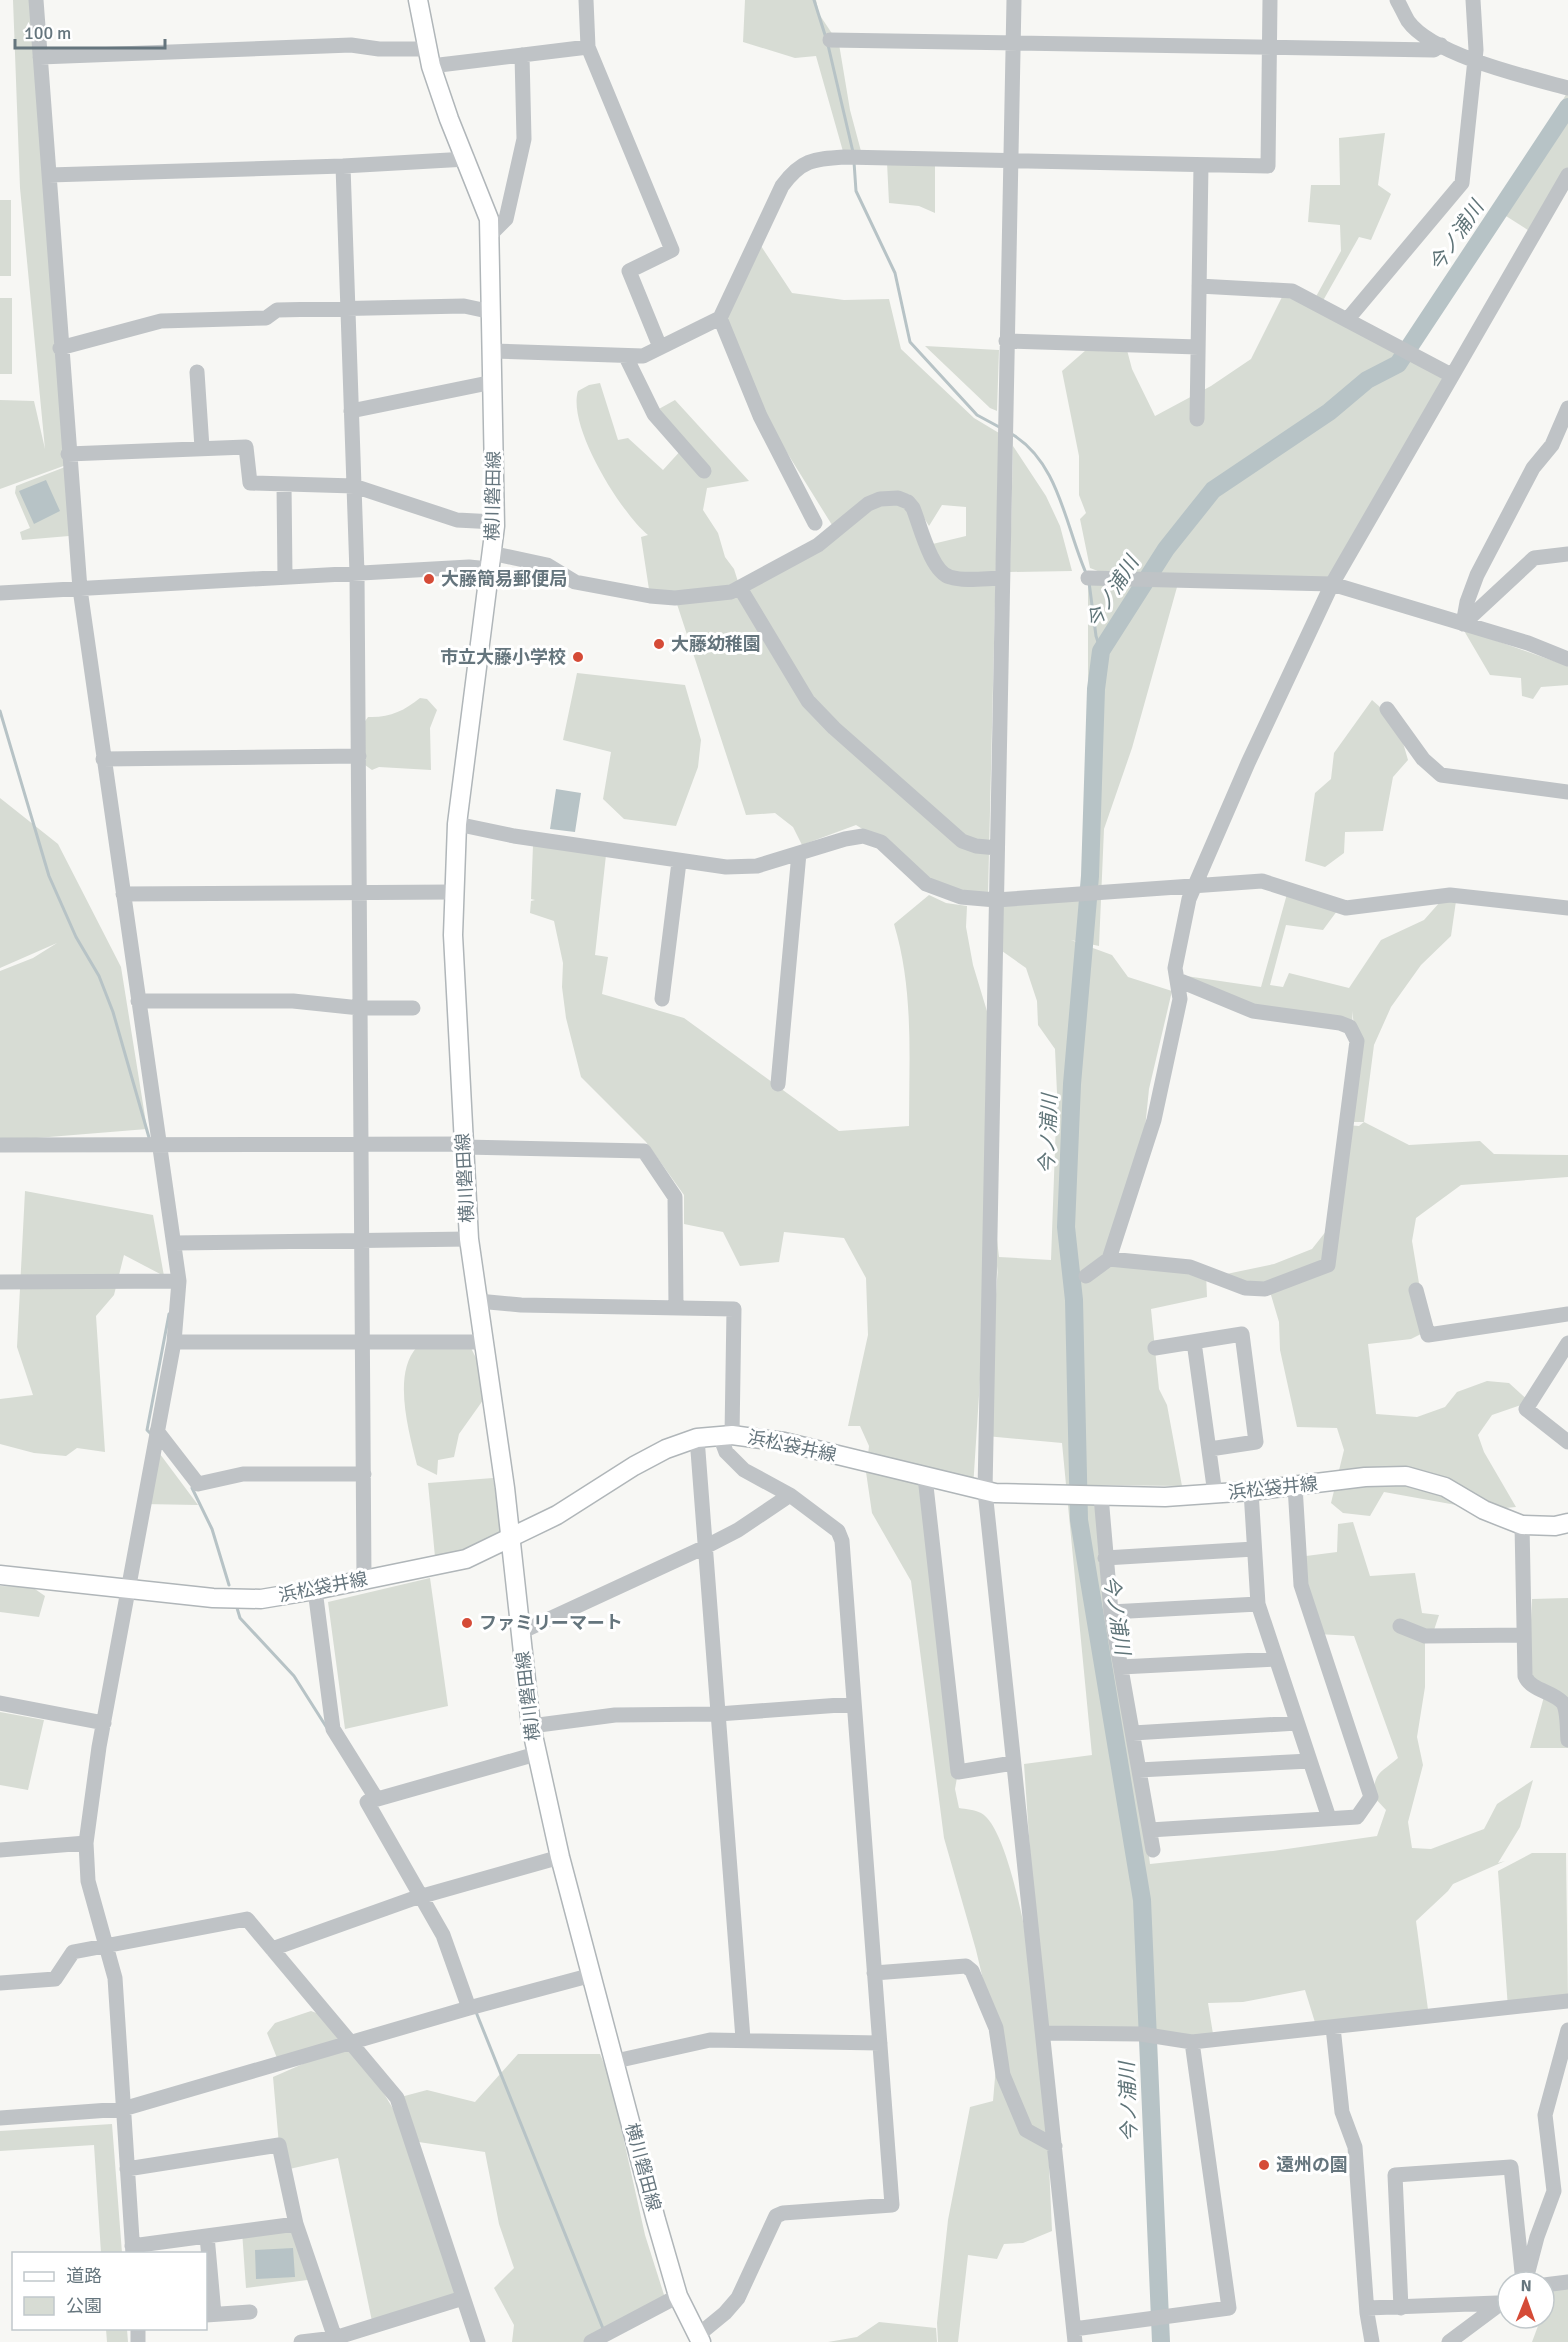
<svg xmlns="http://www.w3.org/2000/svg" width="1568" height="2342" font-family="Signika,'Noto Sans JP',sans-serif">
<rect width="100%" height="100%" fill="#f7f7f4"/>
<path fill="#d7dcd4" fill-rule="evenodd" d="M13 0H33L69 464 0 489V400L34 401 45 449 20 188Z
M745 0H816L819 14 839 44 850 110 862 155H844L816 56 795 58 743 42Z
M1568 91V173L1534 234 1495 209 1534 150Z
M1385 133 1378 185 1391 194 1371 240 1359 237 1320 306 1451 375 1332 584 1179 580 1132 748 1104 829 1099 946 1071 940 1112 955 1128 977 1172 991 1149 1089 1142 1158 1109 1259 1206 1273 1207 1297 1151 1309 1159 1389 1167 1405 1182 1486 1093 1485 1135 1750 1150 1864 1273 1851 1377 1836 1386 1810 1374 1797C1373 1772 1381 1773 1398 1758L1354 1636 1317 1634 1300 1575 1306 1556 1337 1552 1338 1524 1353 1522 1370 1576 1415 1573 1422 1613 1439 1615 1432 1636H1425V1687L1417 1737 1423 1765 1408 1822 1412 1848 1431 1849 1484 1829 1497 1804 1533 1780 1520 1827 1498 1863 1505 1861 1453 1884 1448 1891 1416 1921 1429 2017 1317 2029 1305 1990 1243 2002 1208 2003 1214 2040 1043 2034 1052 2231 1023 2243 1004 2244 997 2259 968 2255 958 2342H938L937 2323 948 2220 970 2107 993 2101 998 2043 976 1950 944 1838 911 1581 872 1513 866 1472 869 1446 860 1426H848L868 1335 866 1278 844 1238 784 1232 779 1262 740 1266 723 1232 684 1224V1195L646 1142 581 1077 566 1018 562 987 563 963 554 921 530 913 531 901 535 900 531 899 533 845 606 855 595 955 608 957 602 994 684 1018 839 1131 909 1126C909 1058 914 990 894 924L929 895 946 903 967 906 966 927 973 965 993 1031 991 1187 999 1257 1051 1260 1057 1093 1055 1049 1038 1025 1037 1001 1026 968 1002 951 1003 902 1088 900V578H1116L1090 568 1080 519 1086 513 1079 495V456L1062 371 1094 343 1127 350 1132 369 1155 416 1211 386 1251 359 1285 291 1313 302 1341 251 1340 225 1308 222 1311 185H1340L1339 138ZM998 1266 986 1436 1062 1443 1092 1755 1024 1764 1042 2026C1035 1987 1013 1830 981 1813 975 1810 966 1809 959 1808L955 1789 958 1772 925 1477 973 1488 980 1380Z
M887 162 935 163V213L919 206 889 203Z
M0 200H11V276H0Z
M757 240 792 293 844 300 889 299 901 349 974 418 999 433 988 895 933 888 903 854 856 825 802 845 793 827 775 813 746 815 675 598 650 596 641 537 648 535C621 513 567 426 578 391L589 385 600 383 618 440 628 438 663 470 683 448 657 410 675 400 749 481 707 488 703 510 718 533 725 557 734 569 740 588 870 508 891 503 906 507 920 547 966 536V507L942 505 929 526 909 494 871 497 832 525 776 435 720 318Z
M0 298H12V374H0Z
M925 346 999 350 997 411 990 408Z
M1013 446 1046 496 1060 526 1072 571 1010 572Z
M65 467 69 536 22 540 20 532 30 528 15 493 16 486Z
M1463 629 1568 666V685L1541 687 1533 699 1522 696 1521 678 1490 675Z
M577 673 685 685 701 740 698 767 676 826 624 819 603 799 611 752 563 740Z
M420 698 427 699 437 710 430 728 431 770 379 767 372 770 365 765 363 724 368 717C389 718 404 711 420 698Z
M1372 700 1397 722 1408 760 1393 777 1383 831 1345 832 1344 853 1325 867 1305 861 1315 793 1331 779 1334 753Z
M0 798 58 844 121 967 147 1129 0 1141V971L33 958 57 943 0 968Z
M1287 894 1337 911 1323 930 1286 925 1270 985 1283 987 1289 973 1349 988 1381 940 1424 920 1440 902 1456 901 1451 936 1421 965 1391 1007 1374 1045 1364 1122 1409 1145 1480 1141 1494 1154 1568 1155V1177L1461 1185 1416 1218 1412 1241 1427 1331 1411 1339 1368 1344 1376 1414 1417 1417 1445 1407 1457 1392 1487 1381 1509 1383 1530 1402 1492 1415 1478 1435 1484 1452 1516 1507 1484 1510 1384 1492 1370 1516 1343 1513 1331 1503 1344 1450 1337 1428 1297 1427 1280 1350 1279 1322 1271 1295 1217 1276 1274 1264 1312 1249 1338 1216 1346 1125 1359 1126 1364 1122H1347L1357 1045 1352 1011 1353 1034 1350 1027 1249 1009 1179 975 1261 987Z
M25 1191 153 1215 164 1276 124 1255 114 1295 96 1316 105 1452 77 1448 66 1456 34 1453 0 1444V1399L33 1395 17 1347Z
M417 1347 471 1348 483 1372 486 1396 459 1434 454 1457 438 1460 437 1475 417 1465C409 1432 392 1374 417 1347Z
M154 1446 198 1505 143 1504Z
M493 1478 502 1532 472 1550 435 1557 428 1483Z
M430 1578 448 1706 345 1729 328 1602Z
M0 1586 32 1587 45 1596 39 1617 0 1612Z
M1568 1598V1748H1530L1545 1693 1528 1682 1532 1599Z
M0 1712 44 1720 28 1790 0 1785Z
M1532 1853H1566L1568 2001 1508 2008 1498 1871Z
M311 2011 333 2019 344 2041 277 2058 267 2033 275 2023Z
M353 2042 410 2137 397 2098 427 2090 475 2102 518 2054H600L610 2078 645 2235 665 2298 587 2342H512L514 2325 494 2288 514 2268 499 2224 485 2152 412 2141 463 2298 373 2326 338 2158 285 2170 279 2145 273 2077Z
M112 2124 122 2253H101L94 2145 0 2151V2131Z
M296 2224 315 2279 246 2288 242 2231Z
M1568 2282V2342H1532L1541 2318H1544L1555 2283Z
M879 2322 936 2328 937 2342H828L857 2337Z
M106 2329H127L128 2342H107Z"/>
<path fill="#b7c3c6" d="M46 480 60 511 34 524 19 491Z
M556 789 581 793 575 832 550 829Z
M293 2248 295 2277 256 2279 255 2250Z"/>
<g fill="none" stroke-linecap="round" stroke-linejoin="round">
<path stroke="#b7c3c6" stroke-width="3" d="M814 0 826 38
M828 45 853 152
M854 162 856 191 895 273 910 342 977 415 1001 428
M1010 433C1059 461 1065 525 1086 573
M1089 582 1096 636 1101 651
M0 711 49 876 76 937 99 976 113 1012 150 1141
M152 1435 147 1430 169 1314
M192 1488 212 1529 229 1585
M237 1608 240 1618 294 1676 327 1728
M476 2012 604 2331"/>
<path stroke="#b7c3c6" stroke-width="18" d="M1161 2342 1142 1900 1079 1520 1074 1300 1066 1227 1072 1084 1090 876 1096 689 1101 651 1166 549 1213 490 1329 412 1367 380 1398 364 1568 107"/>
<g stroke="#b0b6b9" stroke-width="21">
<path id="major" d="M418 0 431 66 449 119 489 219 495 526 457 824 453 935 469 1239 505 1488 531 1726 560 1857 656 2220 678 2296 701 2342
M0 1575 213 1598 261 1599 315 1590 466 1559 557 1515 634 1466 666 1449 697 1438 732 1435 784 1442 995 1493 1165 1497 1251 1491 1365 1477 1406 1476 1445 1487 1484 1510 1522 1525 1555 1526 1568 1523"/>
</g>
<path stroke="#bfc3c6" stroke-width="15" d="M36 0 80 589 179 1281 174 1342 99 1747 86 1843 88 1881 115 1978 133 2254
M586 0 588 47 672 250 629 271 660 347
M1014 0 985 1491 1075 2342
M1397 0C1401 7 1404 14 1408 21 1432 55 1527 77 1568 88
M830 40 1434 50 1441 45
M40 57 351 45 379 49H428
M431 66 588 47
M343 166 357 573 364 1579
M49 175 343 166 467 159
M490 235 506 219 524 139 522 55
M1199 286 1292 291 1451 375
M720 318 760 416 815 523
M1347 320 1462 183 1476 50 1473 0
M1006 341 1198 347
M60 348 161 321 266 318 277 310 464 306 492 312
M492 351 643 356 720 318 782 186C801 160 813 159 844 157L1268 166 1270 0
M626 357 654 414 704 471
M197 372 202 448
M351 411 493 382
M1197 419 1201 165
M68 454 246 447 250 483 354 486 457 520 495 522
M284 484 285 577
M491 553 547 565 575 582 650 596 675 598 731 592 818 545 868 504 880 499 898 498 908 502 913 508C920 525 931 572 950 577 965 582 987 578 1002 578
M1088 578 1332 584 1528 643 1568 659
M740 588 808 701 834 728 962 841 976 846 997 848
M0 593 469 567 489 569
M1463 624 1467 602 1477 575 1533 468 1552 445 1568 408
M1463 624 1534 558 1568 554
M1387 709 1423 759 1441 775 1568 792
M103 759 359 756
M457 824 514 836 726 867 757 866 845 839 863 836 881 842 926 884 961 897 996 900 1262 881 1346 908 1450 895 1568 908
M123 894 453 892
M662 999 679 862
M138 1001H293L360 1008H413
M778 1084 799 853
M0 1145 464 1144
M464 1147 644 1151 675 1197 676 1308
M174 1243 469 1239
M1109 1259 1190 1267 1245 1288 1265 1289 1328 1265 1357 1041 1350 1027 1340 1023 1253 1011 1178 980
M1086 1276 1109 1259 1154 1120 1180 999 1175 968 1189 899 1248 763 1332 584 1568 175
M0 1282 179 1281
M1416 1290 1428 1335 1568 1314
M478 1301 521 1305 734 1309 732 1435
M174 1342H484
M1194 1342 1215 1494
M1568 1343 1526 1409 1568 1442
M1155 1348 1242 1334 1256 1442 1210 1449
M157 1431 198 1484 243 1474H364
M697 1438 743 2039
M925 1477 958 1772 1013 1763
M1251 1491 1258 1604 1329 1818
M1101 1496 1111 1612 1153 1850
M1522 1525 1525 1676C1531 1691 1553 1691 1563 1703 1568 1711 1567 1730 1568 1740
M1105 1558 1254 1549
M315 1590 333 1729 376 1798
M1111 1612 1258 1604
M1400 1626 1425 1636 1524 1635
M521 1632 705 1547 738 1530 790 1495
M1121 1667 1276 1659
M0 1703 104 1723
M531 1726 615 1715 718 1714 854 1704
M1133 1733 1297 1723
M1139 1770 1310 1761
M1150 1830 1357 1817 1371 1797 1301 1585 1295 1486
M0 1850 86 1843
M272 1949 412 1899 560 1857
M874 1973 966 1966 972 1971 996 2028 1003 2075 1026 2130 1055 2146
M0 1983 55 1979 73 1952 247 1919 397 2098 478 2342
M469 2008 443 1935 367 1802 536 1754
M1333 2027 1342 2112 1355 2147 1367 2313 1372 2342
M1043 2033 1141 2034 1192 2042 1568 2001
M616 2061 710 2040 880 2043
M0 2118 123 2109 469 2008 592 1975
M127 2169 279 2145 296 2224
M207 2236 214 2314
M132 2246 296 2224 335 2338
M1526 2279 1537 2237 1554 2191 1545 2115 1568 2030
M1544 2285 1568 2282
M1367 2308 1497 2303
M1401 2308 1395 2175 1511 2167 1523 2282
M206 2315 250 2312
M138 2328V2342
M1074 2329 1229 2308 1192 2042
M697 2336 725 2313 738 2298 776 2216 783 2213 892 2205 842 1541 838 1531 790 1495 744 1470 726 1452 720 1436
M301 2342 335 2338 463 2298
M591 2342 678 2296
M1449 2342 1508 2298"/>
<use href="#major" stroke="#fff" stroke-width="18"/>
</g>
<g fill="#d54b37" stroke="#fff" stroke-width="2">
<circle cx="429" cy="579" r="6"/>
<circle cx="659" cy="644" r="6"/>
<circle cx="578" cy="657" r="6"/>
<circle cx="467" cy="1623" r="6"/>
<circle cx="1264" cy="2165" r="6"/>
</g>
<g text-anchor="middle" stroke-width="6" stroke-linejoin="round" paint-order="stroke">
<g font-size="18" fill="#65757d" stroke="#fff">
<text transform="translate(493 496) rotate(-89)" y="6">横川磐田線</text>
<text transform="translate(465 1178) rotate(-93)" y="6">横川磐田線</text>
<text transform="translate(792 1446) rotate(12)" y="6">浜松袋井線</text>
<text transform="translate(1273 1488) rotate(-6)" y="6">浜松袋井線</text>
<text transform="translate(323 1587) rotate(-11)" y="6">浜松袋井線</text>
<text transform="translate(528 1696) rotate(-97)" y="6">横川磐田線</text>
<text transform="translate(643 2167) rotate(75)" y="6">横川磐田線</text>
</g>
<g font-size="18" font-weight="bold" fill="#65757d" stroke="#fff" text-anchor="start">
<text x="441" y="585">大藤簡易郵便局</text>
<text x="671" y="650">大藤幼稚園</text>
<text x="566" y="663" text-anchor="end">市立大藤小学校</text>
<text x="479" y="1629">ファミリーマート</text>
<text x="1276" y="2171">遠州の園</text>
</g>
<g font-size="20" font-style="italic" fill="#5f7478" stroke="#fff">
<text transform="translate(1456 236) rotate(-56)" y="7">今ノ浦川</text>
<text transform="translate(1112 592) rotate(-58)" y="7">今ノ浦川</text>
<text transform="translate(1048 1134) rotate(-88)" y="7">今ノ浦川</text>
<text transform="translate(1117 1615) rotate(81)" y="7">今ノ浦川</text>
<text transform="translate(1128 2102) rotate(-92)" y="7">今ノ浦川</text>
</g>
</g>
<rect x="12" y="2252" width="195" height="78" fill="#ffffff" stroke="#c1c8cb" stroke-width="1.5"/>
<rect x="24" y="2272" width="30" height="9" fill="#ffffff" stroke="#c1c8cb" stroke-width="1.5"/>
<text x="66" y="2282" font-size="18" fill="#65757d">道路</text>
<rect x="24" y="2297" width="30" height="18" fill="#d7dcd4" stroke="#c1c8cb" stroke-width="1.5"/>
<text x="66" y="2312" font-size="18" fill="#65757d">公園</text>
<g transform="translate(1526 2300) rotate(1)"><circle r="28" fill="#ffffff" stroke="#c1c8cb" stroke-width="1.5"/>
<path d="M0-4.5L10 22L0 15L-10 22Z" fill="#d54b37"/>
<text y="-9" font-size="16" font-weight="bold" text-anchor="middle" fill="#65757d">N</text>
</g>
<path d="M15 39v9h150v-9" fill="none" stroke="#65757d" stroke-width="3"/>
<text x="24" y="39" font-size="18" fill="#65757d" stroke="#ffffff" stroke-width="4.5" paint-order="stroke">100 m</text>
</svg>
